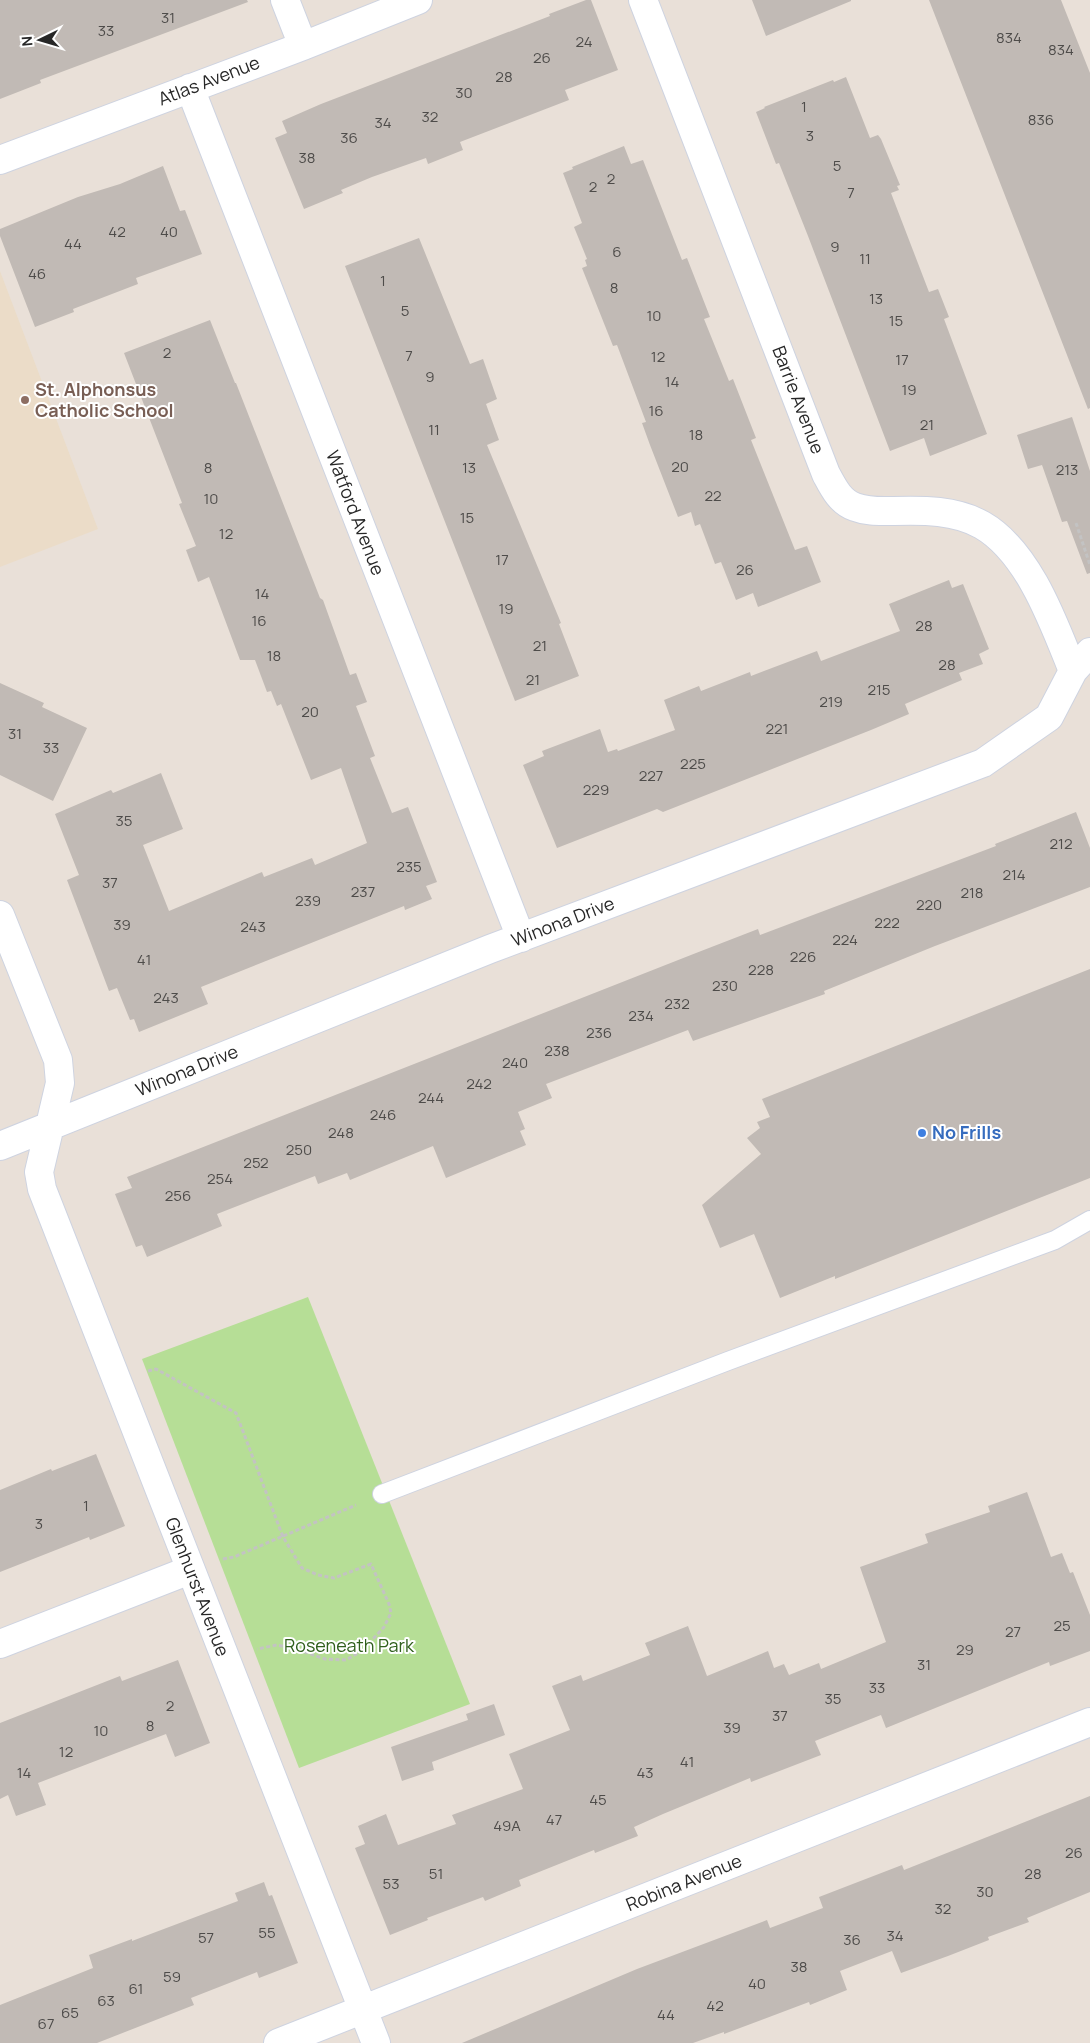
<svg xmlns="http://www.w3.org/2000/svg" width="1090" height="2043" font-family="Manrope,sans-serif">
<rect width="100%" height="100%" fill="#e9e0d8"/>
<path fill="#ebdcc8" d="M0 271 98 529 0 567Z"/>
<path fill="#b6de96" d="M308 1297 470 1704 299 1768 142 1359Z"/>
<path fill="#c1bab5" d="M0 0H247L248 2 40 80 41 83 0 99Z
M586 0H591L618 70 565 90 569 100 460 142 463 150 428 164 426 158 372 177 341 190 343 193 304 209 275 138 287 133 282 121 321 104 550 16 549 14Z
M752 0H851V1L766 36Z
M929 0H1061L1090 73V408L1088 409Z
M846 77 870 138 878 135 881 139 900 185 897 186 899 190 891 193 929 292 938 289 949 317 944 319 987 434 930 456 924 438 890 451 808 236 779 163 776 164 756 112 765 108 764 107 833 80 834 82Z
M624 146 631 164 643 160 682 260 687 258 710 317 704 319 729 381 733 379 756 438 751 440 795 550 807 546 821 582 758 607 753 593 736 600 721 562 715 564 700 524 695 526 691 512 678 517 650 445 642 423 646 422 617 345 613 346 582 268 587 266 585 260 587 259 574 227 582 223 563 173 573 169 572 167Z
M163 166 180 211 185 210 202 254 136 278 138 284 73 309 74 312 35 327 0 236V229L78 197 120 184Z
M419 238 470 364 483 359 497 399 486 404 499 440 487 445 561 623 559 624 579 676 515 701 345 266Z
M210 320 235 383H236L320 598 323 600 350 675 356 673 367 702 356 706 375 756 370 758 392 813 408 807 437 882 426 886 432 899 405 910 404 906 201 987 208 1004 139 1032 134 1019 130 1020 117 988 109 991 67 880 79 875 55 814 111 790 113 793 161 773 183 829 143 845 169 911 262 872 264 877 312 858 315 865 367 843 341 768 311 780 281 704 277 706 271 691 267 692 255 660H240L209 577 198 582 186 550 196 546 179 504 182 503 124 353Z
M1072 417 1090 471V573L1087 574 1067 521 1062 522 1042 465 1028 469 1017 435Z
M949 580 952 588 963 584 989 649 979 654 983 664 959 673 962 680 905 704 909 714 871 730 663 812 657 809 557 848 523 765 544 756 542 751 600 729 608 752 617 749 618 751 675 730 664 700 699 686 701 691 750 672 751 676 817 651 821 661 900 631 889 604Z
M0 683 44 703 42 707 87 728 53 801 0 775Z
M1076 812 1090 848V887L935 946 824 991 825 994 693 1041 688 1030 546 1084 552 1098 518 1112 525 1129 520 1131 526 1145 446 1178 433 1146 350 1180 347 1173 318 1184 315 1176 271 1193 217 1214 222 1226 147 1257 142 1245 136 1247 115 1194 132 1188 127 1177 696 953 758 929 760 935 996 846 995 844Z
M1090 969V1178L835 1279V1276L780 1298 754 1234 720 1248 702 1205 761 1154 747 1138 760 1128 757 1122 770 1117 762 1099Z
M96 1454 125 1526 90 1540 89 1537 0 1572V1490L51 1469 52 1471Z
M1027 1492 1051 1557 1062 1553 1070 1573 1073 1572 1090 1615V1651L1050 1666 1049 1662 886 1728 881 1715 815 1741 821 1755 751 1782 750 1778 663 1814 634 1827 638 1836 595 1853 594 1850 519 1880 521 1886 485 1901 483 1897 427 1918 428 1920 390 1935 355 1848 365 1844 358 1826 386 1814 398 1845 456 1824 452 1815 523 1789 509 1754 570 1730 552 1686 581 1675 583 1681 650 1655 645 1643 688 1626 707 1676 768 1651 774 1668 784 1664 789 1675 819 1663 821 1669 886 1642 860 1567 928 1543 925 1534 990 1512 988 1506Z
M178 1660 210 1743 175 1757 166 1734 38 1783 46 1805 16 1816 8 1795 0 1799V1723L120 1676 122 1681Z
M494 1704 505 1735 432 1762 434 1770 402 1781 391 1747 468 1720 466 1714Z
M1090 1796V1892L1027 1918 1029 1922 988 1937 989 1940 948 1956 901 1973 892 1951 840 1971 847 1990 810 2005 809 2002 724 2034V2032L693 2043H462L637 1969 767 1920 770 1928 823 1908 819 1897 902 1865 904 1870Z
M264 1882 269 1896 272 1895 298 1963 259 1978 257 1972 191 1998 194 2005 97 2043H0V2005L93 1968 89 1955 132 1939V1941L238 1901 235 1893Z"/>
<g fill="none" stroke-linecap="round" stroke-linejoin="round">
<g stroke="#ced3e0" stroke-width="20">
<path id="lane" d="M382 1494 728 1361 1055 1240 1090 1220"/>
</g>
<g stroke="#ced3e0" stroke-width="30">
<path id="street" d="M285 0 303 46
M643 0 826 474C833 487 840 502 855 507 868 512 880 511 893 511 923 510 956 510 982 525 1029 552 1054 624 1073 671
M190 88 521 938
M0 160 303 46 418 0
M0 915 58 1060 60 1083 39 1172 42 1189 376 2043
M0 1146 490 949 983 763 1049 717 1073 671 1090 652
M0 1644 190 1570
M278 2043 1090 1722"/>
</g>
<path stroke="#c3c3c3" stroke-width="3" stroke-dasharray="4 2.5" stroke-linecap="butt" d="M1076 523 1090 565
M148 1371 156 1369 236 1413 283 1537 302 1568 318 1575 334 1578 371 1564 389 1604 391 1613 384 1627 363 1650 346 1660 325 1659 296 1649 277 1645 257 1649
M223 1559 234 1557 356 1505"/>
<use href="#lane" stroke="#fff" stroke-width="18"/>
<use href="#street" stroke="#fff" stroke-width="28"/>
</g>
<circle fill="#8d6e63" stroke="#fff" stroke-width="2" cx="25" cy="400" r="5"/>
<circle fill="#3f7fe0" stroke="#fff" stroke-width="2" cx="922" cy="1133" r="5"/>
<g text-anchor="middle" stroke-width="4" stroke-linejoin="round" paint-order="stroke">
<g font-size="15" fill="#4e4c4a">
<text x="168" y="23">31</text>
<text x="106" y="36">33</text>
<text x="1009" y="43">834</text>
<text x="584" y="47">24</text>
<text x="1061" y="55">834</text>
<text x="542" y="63">26</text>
<text x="504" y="82">28</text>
<text x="464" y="98">30</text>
<text x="804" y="112">1</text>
<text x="430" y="122">32</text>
<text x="1041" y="125">836</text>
<text x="383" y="128">34</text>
<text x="810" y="141">3</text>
<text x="349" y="143">36</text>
<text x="307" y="163">38</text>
<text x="837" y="171">5</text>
<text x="611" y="184">2</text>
<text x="593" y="192">2</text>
<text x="851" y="198">7</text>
<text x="117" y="237">42</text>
<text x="169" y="237">40</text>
<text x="73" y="249">44</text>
<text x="835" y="252">9</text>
<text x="617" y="257">6</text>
<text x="865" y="264">11</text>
<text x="37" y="279">46</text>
<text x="383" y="286">1</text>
<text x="614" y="293">8</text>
<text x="876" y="304">13</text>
<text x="405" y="316">5</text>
<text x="654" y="321">10</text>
<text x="896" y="326">15</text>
<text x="167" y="358">2</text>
<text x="409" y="361">7</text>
<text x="658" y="362">12</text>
<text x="902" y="365">17</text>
<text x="430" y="382">9</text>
<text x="672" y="387">14</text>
<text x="909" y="395">19</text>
<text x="656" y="416">16</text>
<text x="927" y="430">21</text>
<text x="434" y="435">11</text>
<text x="696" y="440">18</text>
<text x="680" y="472">20</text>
<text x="208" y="473">8</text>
<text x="469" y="473">13</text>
<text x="1067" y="475">213</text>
<text x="713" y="501">22</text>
<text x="211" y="504">10</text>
<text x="467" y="523">15</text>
<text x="226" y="539">12</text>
<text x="502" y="565">17</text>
<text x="745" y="575">26</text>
<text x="262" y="599">14</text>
<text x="506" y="614">19</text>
<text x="259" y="626">16</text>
<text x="924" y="631">28</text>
<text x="540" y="651">21</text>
<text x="274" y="661">18</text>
<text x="947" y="670">28</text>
<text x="533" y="685">21</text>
<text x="879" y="695">215</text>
<text x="831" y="707">219</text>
<text x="310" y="717">20</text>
<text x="777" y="734">221</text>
<text x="15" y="739">31</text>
<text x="51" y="753">33</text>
<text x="693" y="769">225</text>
<text x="651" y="781">227</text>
<text x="596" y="795">229</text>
<text x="124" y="826">35</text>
<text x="1061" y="849">212</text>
<text x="409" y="872">235</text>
<text x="1014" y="880">214</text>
<text x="110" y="888">37</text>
<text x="363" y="897">237</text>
<text x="972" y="898">218</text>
<text x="308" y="906">239</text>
<text x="929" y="910">220</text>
<text x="887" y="928">222</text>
<text x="122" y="930">39</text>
<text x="253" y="932">243</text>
<text x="845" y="945">224</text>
<text x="803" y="962">226</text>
<text x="144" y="965">41</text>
<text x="761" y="975">228</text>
<text x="725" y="991">230</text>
<text x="166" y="1003">243</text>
<text x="677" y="1009">232</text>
<text x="641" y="1021">234</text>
<text x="599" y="1038">236</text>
<text x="557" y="1056">238</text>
<text x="515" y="1068">240</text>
<text x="479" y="1089">242</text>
<text x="431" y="1103">244</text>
<text x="383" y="1120">246</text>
<text x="341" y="1138">248</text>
<text x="299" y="1155">250</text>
<text x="256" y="1168">252</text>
<text x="220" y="1184">254</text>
<text x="178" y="1201">256</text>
<text x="86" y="1511">1</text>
<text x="39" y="1529">3</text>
<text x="1062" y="1631">25</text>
<text x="1013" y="1637">27</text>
<text x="965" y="1655">29</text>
<text x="924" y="1670">31</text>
<text x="877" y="1693">33</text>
<text x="833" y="1704">35</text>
<text x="170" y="1711">2</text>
<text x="780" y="1721">37</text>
<text x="150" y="1731">8</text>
<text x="732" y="1733">39</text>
<text x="101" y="1736">10</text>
<text x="66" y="1757">12</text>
<text x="687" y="1767">41</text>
<text x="24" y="1778">14</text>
<text x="645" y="1778">43</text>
<text x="598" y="1805">45</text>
<text x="554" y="1825">47</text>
<text x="507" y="1831">49A</text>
<text x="1074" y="1858">26</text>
<text x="436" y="1879">51</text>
<text x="1033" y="1879">28</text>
<text x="391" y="1889">53</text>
<text x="985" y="1897">30</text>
<text x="943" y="1914">32</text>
<text x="267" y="1938">55</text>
<text x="895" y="1941">34</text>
<text x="206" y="1943">57</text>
<text x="852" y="1945">36</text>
<text x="799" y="1972">38</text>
<text x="172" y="1982">59</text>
<text x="757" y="1989">40</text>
<text x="136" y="1994">61</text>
<text x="106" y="2006">63</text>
<text x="715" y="2011">42</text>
<text x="70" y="2018">65</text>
<text x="666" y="2020">44</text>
<text x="46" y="2029">67</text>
</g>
<g font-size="18" fill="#272727" stroke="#fff">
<text transform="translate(209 81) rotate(-21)" y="6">Atlas Avenue</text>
<text transform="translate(798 400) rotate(69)" y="6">Barrie Avenue</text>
<text transform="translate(355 513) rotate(69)" y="6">Watford Avenue</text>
<text transform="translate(563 922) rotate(-21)" y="6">Winona Drive</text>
<text transform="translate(187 1071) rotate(-22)" y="6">Winona Drive</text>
<text transform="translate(197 1587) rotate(69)" y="6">Glenhurst Avenue</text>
<text transform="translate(684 1883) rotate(-22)" y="6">Robina Avenue</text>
</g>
<g font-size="18" font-weight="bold" fill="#785e54" stroke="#fff" text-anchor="start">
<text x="35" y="396">St. Alphonsus<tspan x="35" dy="21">Catholic School</tspan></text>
</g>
<g font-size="18" font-weight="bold" fill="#366cbe" stroke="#fff" text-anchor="start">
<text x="932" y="1139">No Frills</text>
</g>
<g font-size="18" fill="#305f1c" stroke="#fff">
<text x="349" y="1652">Roseneath Park</text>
</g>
</g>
<g transform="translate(40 40) rotate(265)" stroke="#ffffff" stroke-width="4" paint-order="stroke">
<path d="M0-4L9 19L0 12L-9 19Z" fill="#272727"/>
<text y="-8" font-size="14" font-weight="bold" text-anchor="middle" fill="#272727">N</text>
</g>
</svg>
